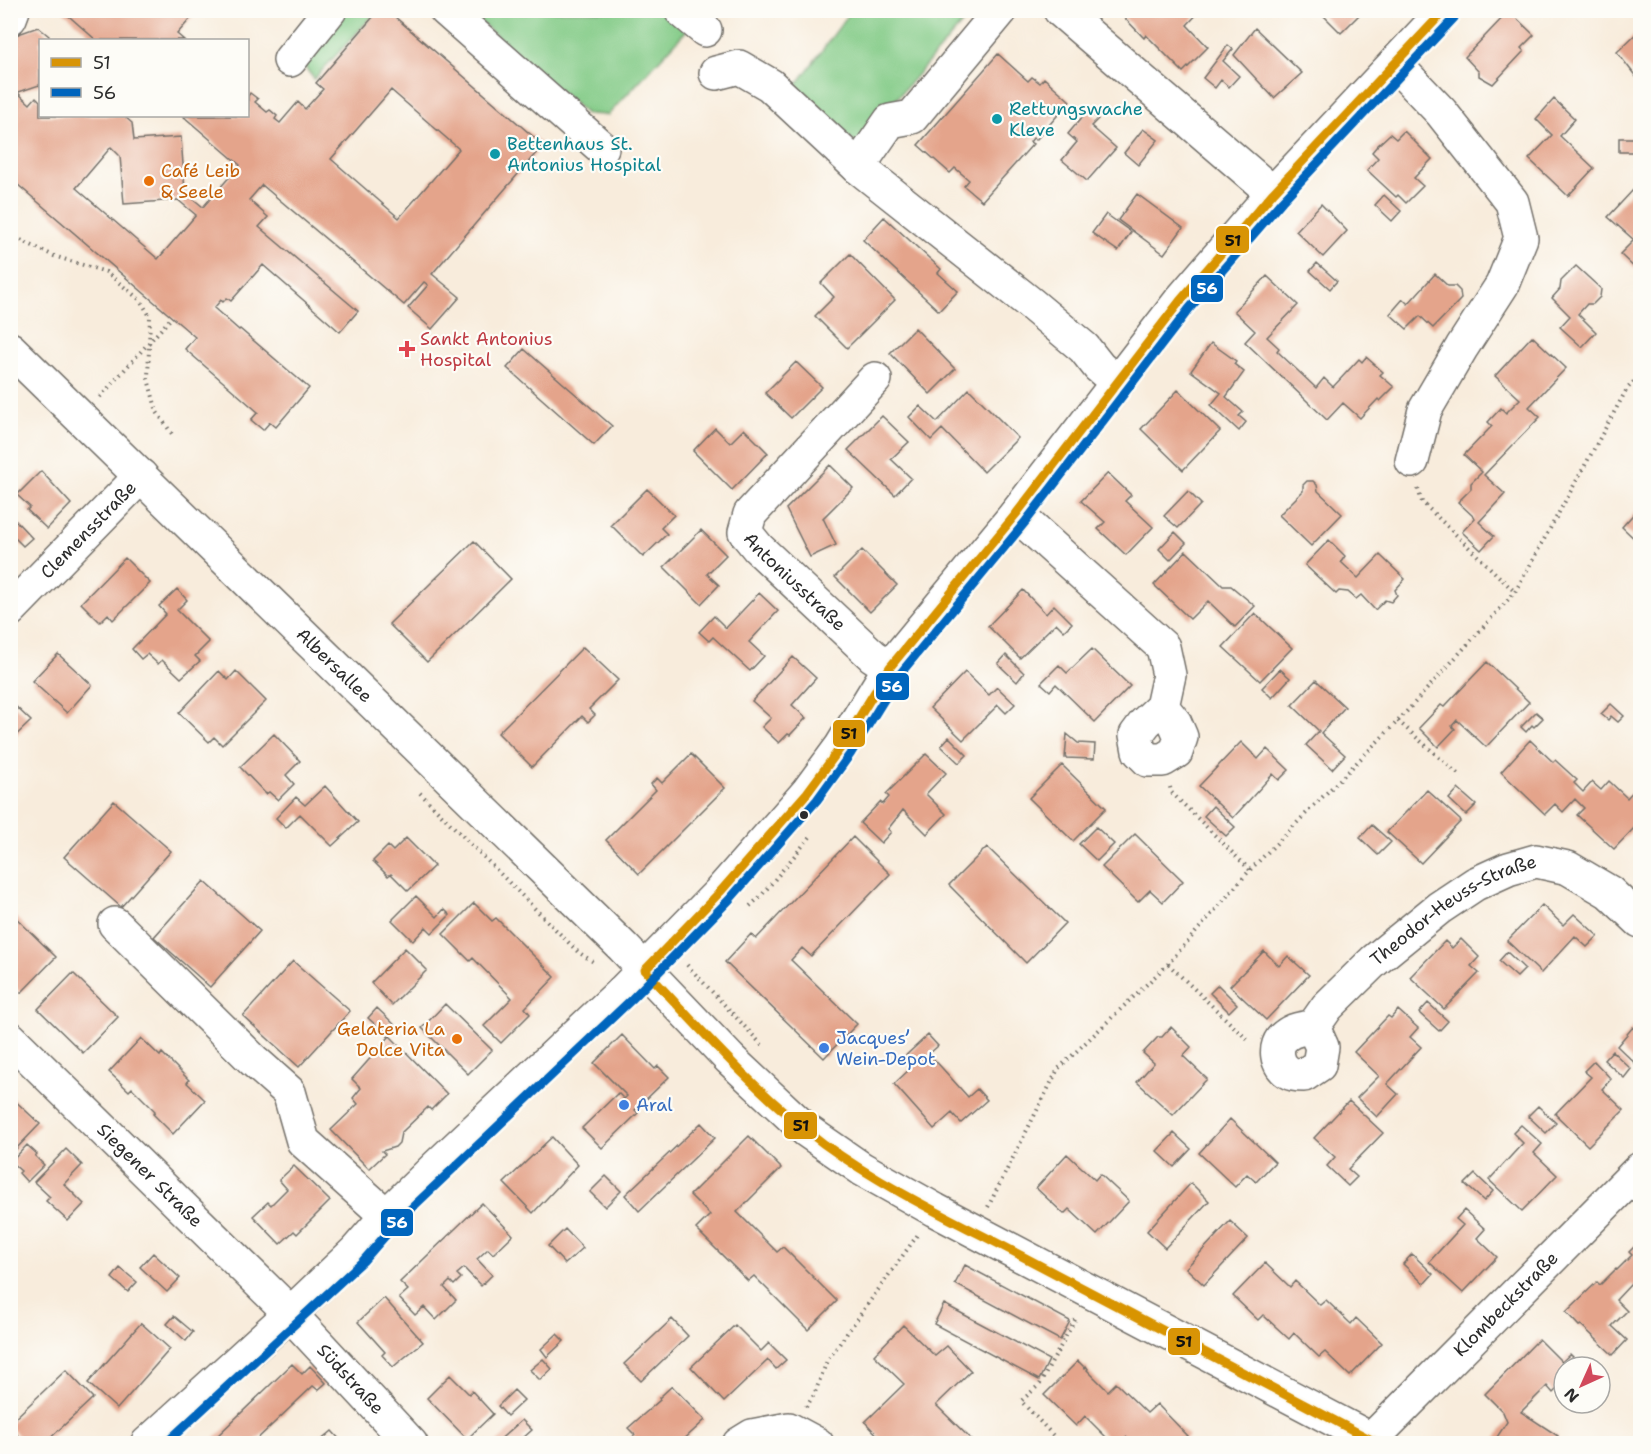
<svg xmlns="http://www.w3.org/2000/svg" width="1651" height="1454" font-family="'Shantell Sans',sans-serif">
<rect width="100%" height="100%" fill="#fdfcf7"/>
<filter id="ink" filterUnits="userSpaceOnUse"><feTurbulence type="fractalNoise" baseFrequency=".0167" numOctaves="2"/><feDisplacementMap in="SourceGraphic" scale="12" xChannelSelector="R" yChannelSelector="G"/><feConvolveMatrix kernelMatrix="1 2 1 2 8 2 1 2 1" color-interpolation-filters="sRGB"/></filter>
<filter id="wash" filterUnits="userSpaceOnUse"><feTurbulence type="fractalNoise" baseFrequency=".008" numOctaves="4" result="noise"/><feDisplacementMap in="SourceGraphic" scale="24" xChannelSelector="R" yChannelSelector="G"/><feGaussianBlur stdDeviation="1.35" result="paint"/><feColorMatrix in="noise" values="0 0 0 0 0 0 0 0 0 0 0 0 0 0 0 0 0 1.4 0 .05"/><feComposite in="paint" operator="in"/></filter>
<g filter="url(#wash)">
<rect width="100%" height="100%" fill="#f8ecdc"/>
<path fill="#83cb87" stroke="#577b59" stroke-width="1.5" d="M345 11H377L314 79 304 66Z
M468 11H665L686 31 608 115 586 114Z
M851 11H973L857 144 792 91Z"/>
<g id="blocks">
<path fill="#e4a48b" fill-rule="evenodd" d="M62 10H198L177 34 184 40H96Z
M379 10H387L543 145 432 274 460 297 432 329 408 308 428 285 424 282 404 305 262 185 249 200 268 217 259 227 358 311 340 332 263 265 231 301 227 298 223 302 221 300 214 308 239 330 240 329 309 388 276 427 270 422 263 430 251 420 258 412 185 349 195 337 10 178V101L18 93 30 104 36 97 40 101V116H124L132 123 134 140 181 137 185 192 203 207 240 165 183 116H248V96L250 93 258 99 255 102 267 112 270 110 277 116 275 119 280 123 298 102 305 109 323 89 316 83ZM391 90 459 149 399 218 331 159ZM111 147 120 156 124 204 178 200 196 215 158 259 76 188Z
M1117 10H1166L1169 13 1172 10H1201L1187 25 1208 47 1183 72 1146 35 1144 38Z
M1318 10H1364L1341 33Z
M1509 11 1534 35 1521 48 1524 51 1493 84 1479 76V72L1465 57Z
M38 27 49 36 48 40H40V86L39 85 10 95V37Z
M1255 28 1302 73 1274 98 1234 55Z
M1640 30V82L1617 52Z
M1228 45 1233 49 1223 61 1239 76 1229 87 1221 80 1215 88 1203 78Z
M998 54 1028 81 1032 77 1040 83 1044 78 1070 101 1036 140 1033 138 1030 142 1033 144 982 201 964 186 969 180 955 168 950 173 918 145Z
M1554 99 1575 119 1560 136 1594 168 1568 196 1529 159 1552 135 1536 119Z
M1088 110 1098 119 1091 126 1116 148 1087 181 1062 160 1077 142 1068 134Z
M1143 129 1158 140 1138 165 1124 153Z
M1404 131 1432 159 1414 178 1423 186 1406 203 1398 195 1396 197 1367 170 1378 158 1372 152 1377 146 1390 134 1396 139Z
M1619 138H1633V152H1619Z
M1633 190 1640 197V273L1620 254 1634 240 1608 217Z
M1137 194 1183 228 1164 254 1118 220Z
M1384 195 1401 211 1392 221 1375 205Z
M1321 204 1347 231 1323 257 1296 231Z
M1106 214 1131 232 1118 251 1092 233Z
M884 217 941 269 938 273 958 291 939 311 863 240Z
M850 254 895 300 847 348 815 316 834 297 821 283Z
M1317 263 1337 281 1330 289 1310 271Z
M1576 266 1601 289 1600 297 1593 304H1587L1578 314 1596 332 1582 347 1560 327 1570 316 1552 298 1560 289 1561 281Z
M1435 274 1448 286H1455L1460 291 1461 299 1433 328 1420 316 1407 329 1390 314 1403 299 1408 304Z
M1267 276 1298 305 1267 337 1279 348 1277 351 1316 388 1324 378 1333 387 1359 359 1362 362 1366 357 1383 372 1380 375 1394 387 1380 401 1378 399 1360 418 1343 403 1327 420 1245 342 1255 331 1234 311Z
M915 328 955 369 930 394 890 353Z
M1532 336 1566 368 1529 407 1540 417 1484 475 1505 494 1479 522 1494 536 1481 550 1462 532 1475 518 1458 502 1471 489V483L1482 472 1464 455 1492 426 1488 422 1501 408 1506 413 1520 399 1495 376Z
M1211 343 1236 361 1234 364 1244 372 1226 397 1243 412 1239 416 1246 422 1239 431 1211 405 1221 393 1191 371Z
M524 349 612 426 594 445 507 368Z
M796 362 822 387 791 418 765 393Z
M969 389 1018 438 984 472 942 429 931 440 909 417 920 406 937 422Z
M1178 390 1220 431 1183 470 1141 429Z
M882 416 909 442 891 459 911 478 895 495 848 450Z
M715 428 730 443 744 429 768 453 732 490 693 451Z
M830 465 853 488 823 518 836 545 810 557 786 509Z
M41 471 71 504 47 529 27 510 30 507 17 495Z
M1108 473 1131 495 1125 501 1153 527 1126 555 1098 529 1105 522 1081 501Z
M1307 481H1313L1317 485 1318 491 1342 514 1311 546 1279 515 1303 491V485Z
M647 489 674 515 661 528 667 534 643 557 611 525Z
M1188 491 1201 504 1178 528 1164 516Z
M1640 507V544L1622 527Z
M16 521 32 538 23 546 10 533V527Z
M701 530 726 555 707 574 719 585 701 604 664 567Z
M1175 532 1186 543 1170 560 1159 549Z
M1329 540 1345 556 1341 562 1358 578 1380 555 1405 579 1395 590 1397 595 1391 602 1385 600 1375 610 1361 595 1356 599 1348 592 1339 591 1336 594 1305 565Z
M474 541 511 579 427 662 389 624Z
M862 550 897 585 870 612 835 577Z
M1186 551 1223 586H1231L1255 606 1235 627 1208 601 1190 619 1154 585Z
M125 558 150 583 113 620 108 614 100 622 81 603Z
M177 589 187 600 177 610 209 642 195 656 200 661 181 678 162 660 158 664 147 654 141 659 132 649 166 614 159 606Z
M1023 590 1046 614 1054 605 1072 623 1064 631 1056 623 1020 658 988 626Z
M759 593 778 611 749 642 764 656 750 671 713 637 709 641 699 632 714 616 726 628Z
M1255 613 1292 648 1260 681 1223 647Z
M583 647 618 680 589 709 595 715 588 722 582 716 532 767 498 733Z
M1092 649 1130 686 1095 722 1056 684 1050 691 1041 683 1059 665 1067 673Z
M58 654 92 685 67 713 32 681Z
M1006 655 1024 673 1017 682 998 664Z
M793 657 816 678 792 705 806 718 790 735 788 734 779 743 762 727 771 718 752 701Z
M1487 662 1529 702 1486 747 1457 720 1452 726 1455 729 1438 747 1419 728 1441 705 1444 707Z
M1280 669 1290 678 1272 698 1262 688Z
M219 671 228 680 236 671 266 701 222 745 214 737 209 742 179 713Z
M965 672 989 695 997 687 1015 704 1006 713 998 705 963 740 930 708Z
M1316 680 1345 707 1321 733 1345 755 1332 769 1306 745 1319 731 1292 705Z
M10 701 31 721 10 741Z
M1611 704 1624 716 1618 722 1611 716 1608 720 1601 714Z
M1536 712 1543 718 1534 727 1532 725 1526 732 1521 727Z
M274 734 300 761 286 775 294 784 278 800 269 792 266 794 240 767Z
M1067 734 1078 743 1095 744 1094 759 1065 758Z
M949 737 967 755 959 763 941 746Z
M1530 740 1553 762 1555 760 1577 780 1574 783 1583 792 1592 782 1601 790 1609 781 1627 798 1637 787 1640 790V832L1635 827 1614 849 1577 815 1584 808 1575 799 1563 812 1555 804 1545 814 1501 772Z
M1241 742 1258 759 1267 749 1289 770 1279 780 1273 774 1233 818 1199 786Z
M691 754 725 788 639 874 606 840 656 790 651 784 657 778 662 783Z
M926 754 946 773 926 794 946 814 927 834 903 810 888 829 891 832 881 843 860 823 880 802 883 804 889 797 886 794Z
M1062 765 1106 808 1073 841 1029 798Z
M325 786 358 822 332 846 300 814 286 828 276 818 296 797 305 805Z
M1458 789 1476 805 1466 815 1449 799Z
M1427 790 1461 821 1421 863 1387 832Z
M114 801 171 851 121 907 64 857Z
M1213 806 1235 827 1226 836 1204 816Z
M1372 825 1391 842 1378 855 1360 838Z
M1096 827 1114 844 1097 861 1079 844Z
M1135 834 1183 881 1163 902 1150 890 1138 902 1102 867Z
M853 837 890 874 811 956 802 948 791 960 857 1024 824 1058 725 962 751 934 756 939Z
M406 838 434 866 408 891 391 874 388 876 373 861 388 846 393 851Z
M987 847 1065 923 1026 963 949 885Z
M204 881 260 931 210 987 154 937Z
M416 896 437 917 444 909 450 915 432 933 426 927 413 941 392 920Z
M474 903 492 921 496 918 555 977 525 1008 530 1014 501 1043 484 1026 512 998 473 958 470 961 443 934Z
M1542 905 1563 925 1574 914 1598 936 1587 947 1575 936 1541 973 1507 941Z
M10 912 56 957 21 993 10 983Z
M1461 939 1479 957 1471 966 1479 973 1444 1009 1410 977 1445 941 1452 948Z
M405 948 427 970 392 1005 371 983Z
M1264 951 1279 966 1288 956 1309 975 1266 1020 1230 986Z
M1507 952 1525 969 1517 977 1499 961Z
M293 961 350 1011 299 1067 243 1016Z
M73 973 118 1017 83 1053 38 1009Z
M1218 985 1237 1004 1229 1012 1210 993Z
M1428 1003 1448 1021 1439 1031 1419 1013Z
M445 1004 492 1050 468 1074 422 1028Z
M377 1008 397 1027 390 1036 447 1094 431 1110 428 1107 401 1133 399 1143 395 1147 382 1151 385 1154 369 1169 331 1130 358 1104 353 1098 361 1088 352 1079 389 1037 368 1018Z
M1398 1010 1418 1028 1410 1037 1421 1047 1387 1084 1398 1094 1377 1117 1357 1098 1379 1076 1354 1052 1388 1016 1391 1018Z
M1171 1027 1191 1047 1183 1056 1207 1079 1173 1115 1137 1082 1154 1063 1143 1053 1158 1037H1162Z
M1633 1027 1640 1034V1068L1617 1046Z
M622 1035 655 1069 658 1066 669 1077 635 1110 638 1113 602 1148 582 1128 618 1093 624 1099 627 1096 594 1063Z
M928 1035 938 1046 929 1054 942 1068 968 1097 977 1089 987 1100 961 1123 952 1113 934 1129 894 1084 911 1068 903 1058Z
M141 1038 160 1056 162 1053 189 1080 187 1083 205 1100 173 1134 153 1114 155 1111 132 1088 129 1091 109 1072Z
M1612 1051 1631 1069 1624 1078 1604 1060Z
M1594 1061 1611 1079 1602 1089 1624 1110 1588 1146 1555 1114 1591 1077 1584 1071Z
M10 1096 40 1124 13 1152 10 1150Z
M1349 1101 1383 1133 1348 1169 1357 1177 1348 1186 1327 1166 1335 1157 1314 1138Z
M1538 1106 1556 1123 1546 1133 1528 1116Z
M1230 1119 1275 1162 1256 1182 1247 1174 1235 1187 1199 1153Z
M701 1123 715 1138 639 1211 625 1195Z
M1521 1125 1542 1144 1534 1153 1557 1175 1522 1211 1489 1180 1523 1143 1513 1133Z
M1174 1133 1191 1149 1174 1167 1157 1151Z
M749 1136 781 1168 737 1212 777 1252 783 1247 837 1301 808 1330 754 1276 748 1281 696 1229 710 1215 690 1195Z
M552 1137 578 1165 533 1213 504 1183Z
M27 1145 37 1154 35 1156 44 1165 27 1182 19 1173 21 1171 11 1162Z
M66 1149 82 1165 64 1184 84 1204 68 1221 46 1201 50 1197 34 1182Z
M1067 1154 1095 1180 1100 1174 1129 1201 1097 1235 1069 1209 1064 1214 1036 1188Z
M294 1166 330 1201 297 1234 294 1231 280 1244 253 1216 268 1202 271 1205 287 1189 279 1180Z
M1475 1174 1493 1191 1484 1201 1465 1184Z
M606 1176 621 1191 605 1207 590 1192Z
M1191 1183 1209 1201 1165 1248 1147 1231Z
M482 1203 513 1235 493 1254 488 1249 477 1259 492 1275 481 1286 464 1268 457 1274 461 1278 454 1285 450 1281 444 1287 456 1300 436 1320 424 1307 415 1315 399 1298 408 1290 400 1282Z
M1464 1210 1485 1229 1477 1238 1497 1257 1463 1293 1429 1262 1463 1225 1456 1219Z
M1230 1221 1248 1238 1204 1285 1186 1268Z
M565 1229 583 1248 565 1264 548 1246Z
M1640 1241V1286L1637 1289 1631 1284 1616 1300 1627 1311 1612 1326 1627 1340 1613 1355 1581 1325 1579 1326 1566 1312 1597 1282 1600 1285 1616 1269 1617 1270 1632 1255 1629 1252Z
M153 1253 180 1278 167 1292 140 1267Z
M1412 1254 1433 1274 1424 1284 1403 1264Z
M1265 1263 1290 1287 1295 1281 1320 1305 1326 1300 1351 1324 1356 1318 1382 1343 1350 1376 1325 1352 1319 1357 1294 1333 1289 1339 1263 1315 1258 1320 1233 1296Z
M965 1265 1070 1321 1060 1340 955 1284Z
M120 1268 137 1282 128 1292 112 1278Z
M384 1298 423 1342 393 1367 382 1355 385 1352 358 1322Z
M944 1304 1049 1360 1039 1380 934 1324Z
M174 1316 193 1332 186 1341 167 1324Z
M672 1319 688 1336 641 1381 624 1364Z
M141 1323 170 1349 117 1409 88 1383Z
M735 1325 761 1351 769 1343 786 1360 776 1369 768 1360 724 1402 691 1367Z
M903 1325 935 1356 947 1346 971 1371 936 1405 975 1443H919L914 1438 908 1443H885L865 1422 904 1384 874 1355Z
M557 1334 564 1341 547 1357 541 1349Z
M1539 1339 1562 1362 1570 1354 1583 1367H1564V1388L1561 1385 1553 1393 1547 1386 1521 1412 1558 1436 1552 1443H1500L1495 1440 1507 1422 1503 1412 1485 1394Z
M543 1359 552 1369 540 1380 530 1370Z
M1078 1361 1085 1368 1086 1366 1088 1369 1087 1370 1108 1391 1116 1383 1147 1413 1157 1404 1188 1436 1180 1443H1132L1126 1437 1119 1443H1112L1085 1416 1076 1426 1044 1395Z
M292 1364 302 1374 310 1366 326 1383 318 1390 313 1386 253 1443H218L214 1439Z
M66 1370 93 1398 45 1443H26L10 1427V1423Z
M450 1375 469 1394 472 1391 493 1414 467 1439 427 1398Z
M672 1386 705 1420 680 1443H626L635 1435 628 1428 660 1400 659 1398Z
M514 1390 524 1400 507 1416 498 1406Z
M522 1420 532 1430 522 1439 526 1443H496Z
M332 1431 343 1443H318Z"/>
</g>
</g>
<g filter="url(#ink)">
<use href="#blocks" fill-opacity="0" stroke="#736f69" stroke-width="1.5"/>
<g fill="none" stroke-linecap="round" stroke-linejoin="round">
<g stroke="#736f69" stroke-width="36">
<g id="minor">
<path d="M446 10 602 148"/>
<path d="M681 10 705 30"/>
<path d="M1060 10 1273 193"/>
<path d="M10 18 13 10"/>
<path d="M290 60 330 10"/>
<path d="M1395 64 1441 112 1512 202 1521 238 1502 285 1462 347 1425 410 1412 461"/>
<path d="M716 73 739 67 770 85 858 167 1030 303 1084 348 1099 367 1118 383"/>
<path d="M858 167 890 121 912 117 1001 10"/>
<path id="s1" d="M10 349 623 947 730 1059 807 1131 862 1169 935 1210 1380 1444"/>
<path id="s2" d="M875 379 750 514 745 532 758 548 873 656 890 667"/>
<path d="M1016 514 1163 647 1169 675 1162 707 1145 723 1136 735 1139 751 1148 760H1163L1176 752 1181 737 1175 723 1162 707"/>
<path id="s3" d="M10 610 141 476"/>
<path d="M115 924 253 1060 289 1092 303 1141 387 1216"/>
<path id="s4" d="M1313 1027 1322 1047 1319 1065 1304 1075C1300 1075 1293 1075 1290 1073 1276 1067 1273 1045 1285 1036 1293 1029 1304 1028 1313 1027L1327 1007 1374 961 1439 908 1475 884 1508 869 1536 861 1568 868 1609 892 1640 921"/>
<path id="s5" d="M10 1038 277 1300 411 1444"/>
<path id="s6" d="M1372 1439 1640 1169"/>
<path d="M147 1444 290 1314 355 1252 390 1212 438 1165 624 990 720 892 807 793 841 747 890 667 1016 514 1180 301 1273 193 1445 10"/>
<path d="M739 1444 752 1436 789 1429 817 1444"/>
</g>
</g>
<path stroke="#736f69" stroke-width="4" stroke-dasharray="1.5 4.5" stroke-linecap="butt" d="M10 235 54 256 106 272 140 300 150 316 148 379 157 412 172 434
M100 397 172 317
M1418 489 1422 502 1515 592
M1398 721 1459 775
M1170 787 1171 792 1250 870
M420 793 578 952 595 963
M750 906 761 896 810 837
M1168 964 1250 1042
M687 965 762 1045
M988 1207 1058 1069 1168 964 1250 870 1398 721 1515 592 1627 389 1640 375
M806 1407 814 1395 827 1361 919 1233
M1061 1444 1021 1401 1040 1384 1077 1316"/>
<use href="#minor" stroke="#fff" stroke-width="33"/>
<g stroke="#fdfcf7" stroke-width="14">
<path id="bus-1" d="M645 970 720 892 807 793 841 747 890 667 1016 514 1180 301 1273 193 1445 10
M645 970C701 1030 757 1094 824 1144 890 1192 966 1226 1037 1264 1151 1324 1265 1384 1379 1444"/>
</g>
<g stroke="#fdfcf7" stroke-width="14">
<path id="bus-2" d="M165 1444 363 1261 399 1220 632 999 729 900 817 800 851 753 900 674 1026 521 1189 309 1282 201 1454 18"/>
</g>
<use href="#bus-1" stroke="#d89406" stroke-width="9"/>
<use href="#bus-2" stroke="#0065bd" stroke-width="9"/>
</g>
</g>
<g fill="#0f9aa8" stroke="#fdfcf7" stroke-width="2">
<circle cx="997" cy="119" r="6"/>
<circle cx="495" cy="154" r="6"/>
</g>
<g fill="#e8710a" stroke="#fdfcf7" stroke-width="2">
<circle cx="149" cy="181" r="6"/>
<circle cx="457" cy="1039" r="6"/>
</g>
<path fill="#e0444e" stroke="#fdfcf7" stroke-width="2" d="M404 340h6v6h6v6h-6v6h-6v-6h-6v-6h6z"/>
<circle fill="#2b2b2b" stroke="#fdfcf7" stroke-width="2" cx="804" cy="815" r="5"/>
<g fill="#3f7fe0" stroke="#fdfcf7" stroke-width="2">
<circle cx="824" cy="1048" r="6"/>
<circle cx="624" cy="1105" r="6"/>
</g>
<g text-anchor="middle" stroke-width="4.5" stroke-linejoin="round" paint-order="stroke">
<g font-size="18" fill="#0d838f" stroke="#fdfcf7" text-anchor="start">
<text x="1009" y="115">Rettungswache<tspan x="1009" dy="21">Kleve</tspan></text>
<text x="507" y="150">Bettenhaus St.<tspan x="507" dy="21">Antonius Hospital</tspan></text>
</g>
<g font-size="18" fill="#c56008" stroke="#fdfcf7" text-anchor="start">
<text x="161" y="177">Café Leib<tspan x="161" dy="21">&amp; Seele</tspan></text>
<text x="445" y="1035" text-anchor="end">Gelateria La<tspan x="445" dy="21">Dolce Vita</tspan></text>
</g>
<g font-size="18" fill="#be3a42" stroke="#fdfcf7" text-anchor="start">
<text x="420" y="345">Sankt Antonius<tspan x="420" dy="21">Hospital</tspan></text>
</g>
<g font-size="18" fill="#2b2b2b" stroke="#fdfcf7">
<text dy="6" stroke="none"><textPath href="#s3" startOffset="112">Clemensstraße</textPath></text>
<text dy="6" stroke="none"><textPath href="#s2" startOffset="273">Antoniusstraße</textPath></text>
<text dy="6" stroke="none"><textPath href="#s1" startOffset="453">Albersallee</textPath></text>
<text dy="6" stroke="none"><textPath href="#s4" startOffset="332">Theodor-Heuss-Straße</textPath></text>
<text dy="6" stroke="none"><textPath href="#s5" startOffset="196">Siegener Straße</textPath></text>
<text dy="6" stroke="none"><textPath href="#s6" startOffset="190">Klombeckstraße</textPath></text>
<text dy="6" stroke="none"><textPath href="#s5" startOffset="482">Südstraße</textPath></text>
</g>
<g font-size="18" fill="#366cbe" stroke="#fdfcf7" text-anchor="start">
<text x="836" y="1044">Jacques’<tspan x="836" dy="21">Wein-Depot</tspan></text>
<text x="636" y="1111">Aral</text>
</g>
</g>
<g stroke="#fdfcf7" stroke-width="2">
<rect x="1215" y="225" width="35" height="29" rx="6" fill="#d89406"/>
<rect x="1190" y="274" width="34" height="29" rx="6" fill="#0065bd"/>
<rect x="875" y="672" width="35" height="29" rx="6" fill="#0065bd"/>
<rect x="832" y="719" width="34" height="29" rx="6" fill="#d89406"/>
<rect x="783" y="1111" width="35" height="29" rx="6" fill="#d89406"/>
<rect x="380" y="1208" width="34" height="29" rx="6" fill="#0065bd"/>
<rect x="1167" y="1327" width="34" height="29" rx="6" fill="#d89406"/>
</g>
<g font-size="16" text-anchor="middle" font-weight="bold" fill="#fff">
<text x="1207" y="294">56</text>
<text x="892" y="692">56</text>
<text x="397" y="1228">56</text>
</g>
<g font-size="16" text-anchor="middle" font-weight="bold" fill="#111">
<text x="1233" y="246">51</text>
<text x="849" y="739">51</text>
<text x="801" y="1131">51</text>
<text x="1184" y="1347">51</text>
</g>
<rect width="1651" height="1454" fill="none" stroke="#fdfcf7" stroke-width="36"/>
<rect x="39" y="39" width="210" height="78" fill="#fdfcf7" stroke="#a9a8a5" stroke-width="1.5"/>
<rect x="51" y="58" width="30" height="9" fill="#d89406" stroke="#a9a8a5" stroke-width="1.5"/>
<text x="93" y="69" font-size="18" fill="#2b2b2b">51</text>
<rect x="51" y="88" width="30" height="9" fill="#0065bd" stroke="#a9a8a5" stroke-width="1.5"/>
<text x="93" y="99" font-size="18" fill="#2b2b2b">56</text>
<g transform="translate(1582 1385) rotate(225)"><circle r="28" fill="#fdfcf7" stroke="#a9a8a5" stroke-width="1.5"/>
<path d="M0-4.5L10 22L0 15L-10 22Z" fill="#d1495b"/>
<text y="-9" font-size="16" font-weight="bold" text-anchor="middle" fill="#2b2b2b">N</text>
</g>
</svg>
